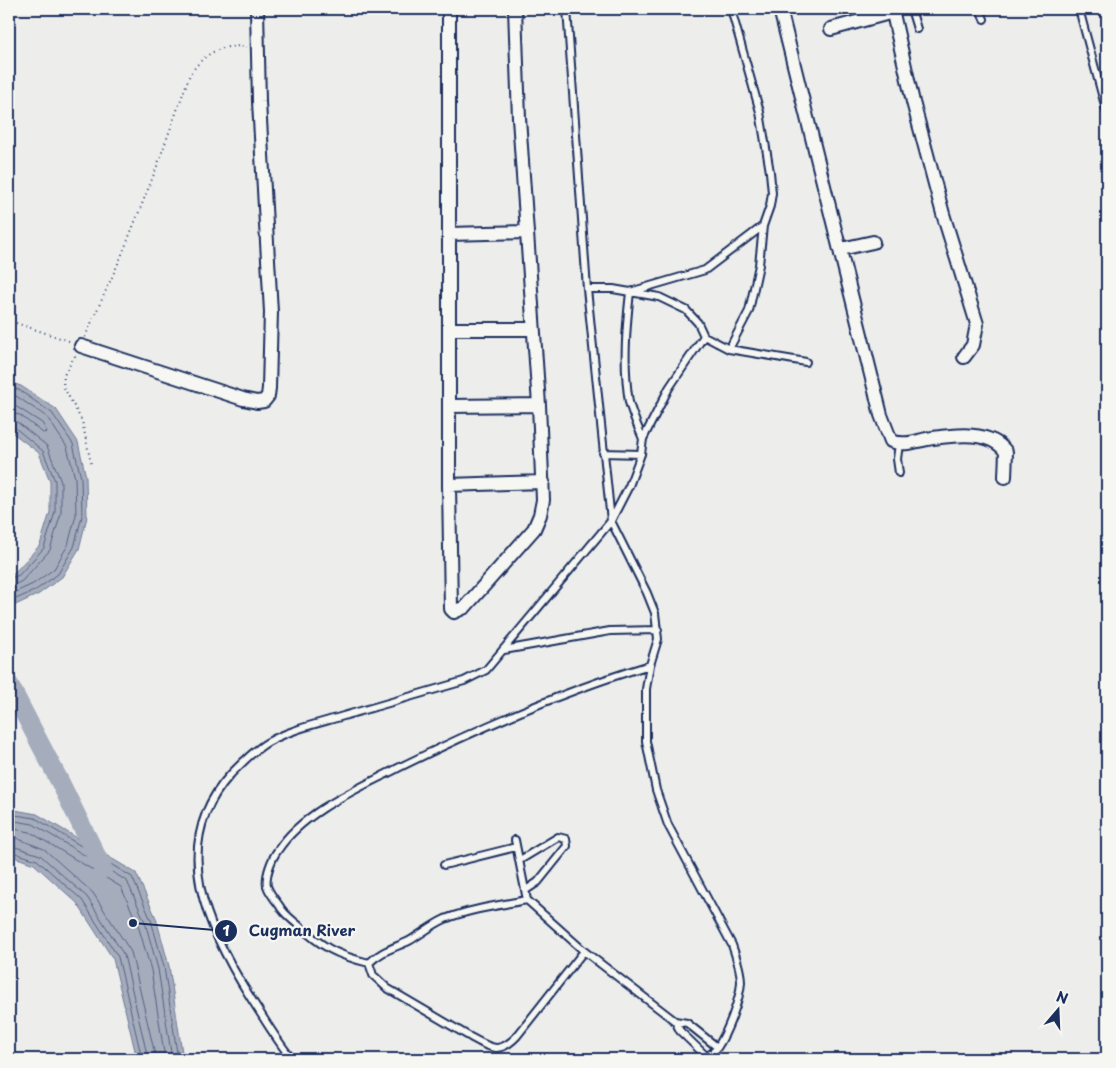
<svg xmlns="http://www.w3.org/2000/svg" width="1116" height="1068" font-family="'Playpen Sans',sans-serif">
<rect width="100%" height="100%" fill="#edeeec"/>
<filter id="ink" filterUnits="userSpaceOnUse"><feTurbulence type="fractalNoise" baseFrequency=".02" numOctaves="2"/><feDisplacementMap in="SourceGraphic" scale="10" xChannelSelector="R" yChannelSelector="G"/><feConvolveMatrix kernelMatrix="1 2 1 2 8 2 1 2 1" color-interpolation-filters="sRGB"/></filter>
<g filter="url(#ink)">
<path fill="#a5acbc" stroke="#6e7a96" d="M9 382 21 386 56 409 78 442 86 477 87 517 79 549 62 577 39 594 9 608V575L15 572 40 545 50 512V481L39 453 9 430Z
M9 809 37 814 136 873 156 918 169 966 183 1059H137L113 959 77 903 34 864 9 855Z"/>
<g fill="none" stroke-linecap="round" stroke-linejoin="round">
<path stroke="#526184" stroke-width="1" d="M9 387 19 390 52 413 73 444 81 478 82 516 74 547 58 574 36 590 9 602
M9 394 16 396 47 417 67 447 75 478 76 515 68 545 54 569 33 584 9 595
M9 402 42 423 47 432 43 433 20 415 9 413
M9 420 17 422 47 446 61 482V513L50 550 22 581 14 585 9 586
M9 426 14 427 43 451 55 481V512L44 548 19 575 9 579
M9 814 35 818 132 877 151 920 164 967 178 1059
M9 820 33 824 127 881 145 922 158 969 172 1059
M9 828 30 832 121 887 138 925 151 970 165 1059
M9 837 16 838 44 849 93 893 131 952 156 1059
M9 845 40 855 87 897 124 955 148 1059
M9 851 37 860 82 900 118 957 142 1059"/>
<path stroke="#a5acbc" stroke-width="19" d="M9 684 60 782 103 869"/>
<g stroke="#1b2f5e" stroke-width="10">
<path id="lane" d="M567 9 587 289 611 521 647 593 655 613 658 639 650 665C563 691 479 728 398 768 358 789 304 811 278 850 272 858 265 875 267 886 269 892 275 900 279 905 283 913 290 918 297 924 322 947 336 955 369 963 381 951 394 948 409 941 421 934 432 925 445 919 471 909 500 905 527 900L584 951 675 1021 680 1031 707 1057
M911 9 917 29
M980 9 984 19
M1079 9 1107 113
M587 289H613L659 297 686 310 698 323 704 336 729 349 806 362
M729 349 749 311 759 265 763 226 770 206 772 193 770 172 760 112 731 9
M643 439C638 427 632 414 629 402 623 366 626 328 630 292L705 270 763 226
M603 453 641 454 643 439 669 388 704 336
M899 473 897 459 899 444
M504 650 610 631 658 630
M650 665 646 689V741L656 790 668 825 732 945C736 957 741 969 741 982 740 1000 727 1033 717 1048 714 1052 709 1055 705 1058
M515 840 527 900
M520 860 558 837 566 839 567 846 538 882 526 890
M444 865 516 847
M369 963 373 975 387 988 472 1038C492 1049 500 1054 517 1036L584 951
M675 1021 687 1023 717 1047
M292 1059C277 1041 265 1020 252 1000 208 931 166 845 231 774 242 763 254 750 268 742 290 730 316 724 340 717 381 705 422 693 464 681L486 670 611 521 629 486 641 454"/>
</g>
<g stroke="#1b2f5e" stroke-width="16">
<path id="street" d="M449 9V485L451 609 454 612 465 607 534 529 540 515 543 500 539 405 519 118 515 9
M780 9 881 415 891 441C906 447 917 440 933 438 955 435 991 430 1006 452L1005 477
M892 9 913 102 943 214 977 324 973 345 964 357
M831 29 893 12
M449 234 526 232
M841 249 873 242
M449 329H533
M81 346 243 399 257 402 264 401 268 396 269 388 271 312 259 102 257 9
M449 406 539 405
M449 485 543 482"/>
</g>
<path stroke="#1b2f5e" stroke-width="2" stroke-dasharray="1 4" stroke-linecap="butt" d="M16 323 72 342
M85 337 121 257 156 169 189 77C201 55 221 43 247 47
M75 356 64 375 63 386 82 421 91 463"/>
<use href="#lane" stroke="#f6f6f2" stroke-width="6"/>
<use href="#street" stroke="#f6f6f2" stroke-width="12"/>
</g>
</g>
<path fill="none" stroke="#1b2f5e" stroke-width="2" d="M133 923L226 931"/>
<g fill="#1b2f5e" stroke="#f6f6f2" stroke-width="2">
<circle cx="133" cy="923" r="5"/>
<circle cx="226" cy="931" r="12"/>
</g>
<g font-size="15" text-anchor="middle" font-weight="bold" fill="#fff">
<text x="226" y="936">1</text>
</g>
<g font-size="15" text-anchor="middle" font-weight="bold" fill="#1b2f5e" stroke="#f6f6f2" stroke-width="4.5" stroke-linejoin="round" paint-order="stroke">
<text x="302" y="936">Cugman River</text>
</g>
<rect width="1116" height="1068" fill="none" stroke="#f6f6f2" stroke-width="30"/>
<rect x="15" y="15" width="1086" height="1038" fill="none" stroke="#1b2f5e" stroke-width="2" filter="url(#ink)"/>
<g transform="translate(1058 1010) rotate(19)" stroke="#f6f6f2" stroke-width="4" paint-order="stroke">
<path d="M0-4L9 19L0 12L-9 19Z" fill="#1b2f5e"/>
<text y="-8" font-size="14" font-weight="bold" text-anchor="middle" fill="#1b2f5e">N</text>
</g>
</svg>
